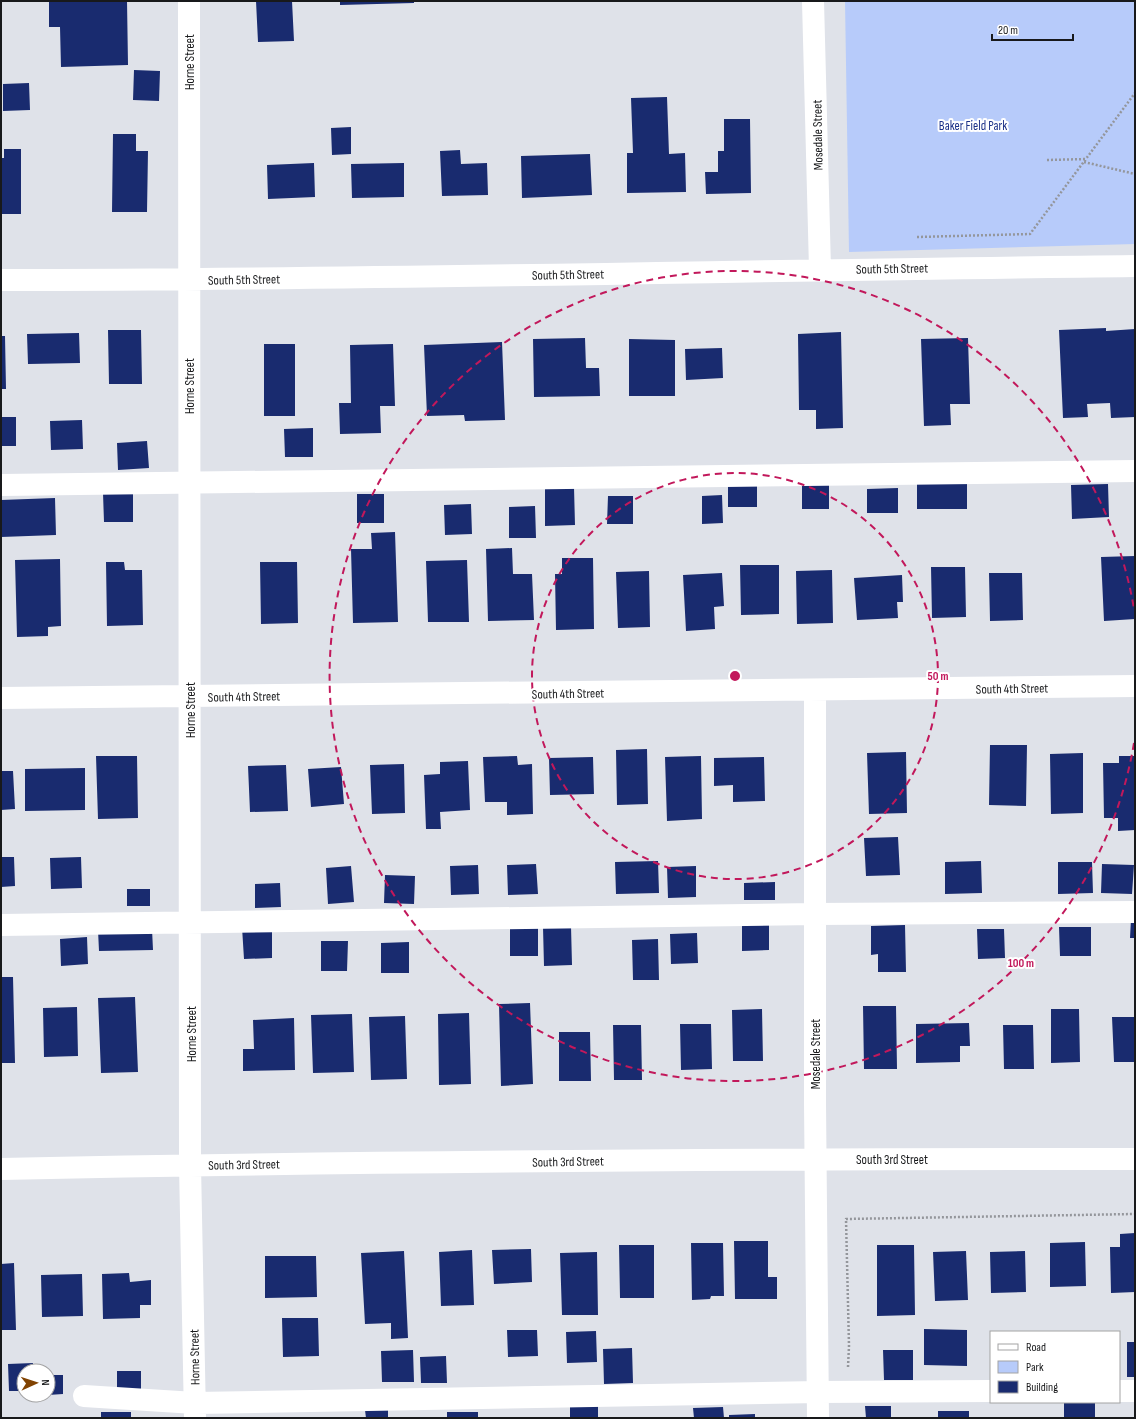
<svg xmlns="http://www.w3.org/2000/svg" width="1136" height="1419" font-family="'Sofia Sans Condensed',sans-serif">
<rect width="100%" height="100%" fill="#dfe2e9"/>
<path fill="#b7cbfa" d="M845 1H1135V244L849 252Z"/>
<path fill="#192b6f" d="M49 1H127L128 65 61 67 60 27H49Z
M256 1H292L294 41 258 42Z
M340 1H414V3L340 5Z
M134 70 160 71 159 101 133 100Z
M29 83 30 110 3 111V84Z
M667 97 669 154 685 153 686 192 627 193V153H633L631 98Z
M724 119H750L751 193 706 194 705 172H718V151H724Z
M351 127V154L332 155 331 128Z
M113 134H136V151H148L147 212H112Z
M4 149H21V214H1V158H4Z
M460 150 461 164 487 163 488 195 442 196 440 151Z
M590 154 592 195 522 198 521 156Z
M314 163 315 197 268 199 267 165Z
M404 163V197L352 198 351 164Z
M1106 328V331L1135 329V417L1111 418 1110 403 1087 404 1088 417 1063 418 1059 330Z
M108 330H141L142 384H109Z
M841 332 843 428 816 429V410H799L798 334Z
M79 333 80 363 28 364 27 334Z
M1 336H5L6 389H1Z
M585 338 586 368H599L600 396 534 397 533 339Z
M968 338 970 404H950L951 425 924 426 921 339Z
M629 339 675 340V396H629Z
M502 342 505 420 465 421 464 415 427 416 424 345Z
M264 344H295V416H264Z
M393 344 395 406H380L381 433 340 434 339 403H351L350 345Z
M722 348 723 378 686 380 685 349Z
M1 417H16V446H1Z
M82 420 83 449 51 450 50 421Z
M313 428V457H285L284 429Z
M147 441 149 468 118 470 117 443Z
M917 482H967V509H917Z
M728 484H757V507H728Z
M802 484H829V509H802Z
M1108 484 1109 517 1072 519 1071 485Z
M574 487 575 525 545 526V488Z
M898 488V513H867V489Z
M133 492V522H104L103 493Z
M357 494H384V523H357Z
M722 495 723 523 702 524V496Z
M608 496H633V524H607Z
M55 498 56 535 1 537V500Z
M471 504 472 534 445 535 444 505Z
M535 506 536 538H509V507Z
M395 532 398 622 353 623 351 549H372L371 533Z
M512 548 513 574H532L534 620 488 621 486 549Z
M1135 556V619L1104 621 1101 557Z
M562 558H593L594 629 556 630 555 574H562Z
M60 559 61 626 48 627V636L17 637 15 560Z
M467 560 469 622H428L426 561Z
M106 562H124L125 570H142L143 625 107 626Z
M260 562H297L298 623 261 624Z
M740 565H779V614L741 615Z
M931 567H965L966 617 932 618Z
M832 570 833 623 797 624 796 571Z
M649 571 650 627 618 628 616 572Z
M722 573 724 606 714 607 715 629 686 631 683 575Z
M989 573H1022L1023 620 990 621Z
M902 575 903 602H897L898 618 857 620 854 578Z
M990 745H1027L1026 806 989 805Z
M647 749 648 804 617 805 616 750Z
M906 752 907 813 869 814 867 753Z
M1083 753V813L1051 814 1050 754Z
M96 756H137L138 818 98 819Z
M517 756 518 765 532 764 533 814 507 815V802H485L483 757Z
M701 756 702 819 667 821 665 757Z
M1119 756H1135V830L1118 831V818H1104L1103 763H1119Z
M593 757 594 794 550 795 549 758Z
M764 757 765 801 733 802V785L714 786V758Z
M468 761 470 810 440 812 441 829H426L424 775 440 774V762Z
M404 764 405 813 372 814 370 765Z
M286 765 288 811 250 812 248 766Z
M341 767 344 804 311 807 308 769Z
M85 768V810L25 811V769Z
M1 771H13L15 809 1 810Z
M898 837 900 875 866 876 864 838Z
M1 857H14L15 886 1 887Z
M81 857 82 888 51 889 50 858Z
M658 861 659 893 616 894 615 862Z
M981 861 982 893 945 894V862Z
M1058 862H1092L1093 893 1058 894Z
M536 864 538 894 508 895 507 865Z
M1102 864 1134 865 1132 894 1101 893Z
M478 865 479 894 451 895 450 866Z
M351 866 354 902 328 904 326 868Z
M696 866V897L668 898 667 867Z
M385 875 415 876 414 904 384 903Z
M775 882V900H744V883Z
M280 883 281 907 255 908V884Z
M127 889H150V906H127Z
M1131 919H1135V938H1130Z
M742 925H769V950L742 951Z
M905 925 906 972H878V954L871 955V926Z
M272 926V958L244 959 242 927Z
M571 926 572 965 544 966 543 927Z
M510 927H538V956H510Z
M1059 927H1091V956H1060Z
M152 929 153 950 99 951 98 930Z
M977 929H1004L1005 958 978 959Z
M697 933 698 963 671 964 670 934Z
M87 937 88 964 61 966 60 939Z
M658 939 659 980H633L632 940Z
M321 941H348L347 971H321Z
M409 942V973H381V943Z
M1 977H13L15 1063H1Z
M135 997 138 1072 101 1073 98 998Z
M530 1003 533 1084 501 1086 499 1004Z
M863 1006H896L897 1069H864Z
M77 1007 78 1056 44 1057 43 1008Z
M762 1009 763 1061H733L732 1010Z
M1051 1009H1079L1080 1062 1051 1063Z
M469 1013 471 1084 439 1085 438 1014Z
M352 1014 354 1072 313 1073 311 1015Z
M405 1016 407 1079 371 1080 369 1017Z
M1112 1017H1135V1062H1114Z
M294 1018 295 1070 243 1071V1049H254L253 1020Z
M969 1023 970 1046H960V1062L916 1063V1024Z
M680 1024H711L712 1069 681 1070Z
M613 1025H641L642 1080H614Z
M1003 1025H1033L1034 1069H1004Z
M559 1032H590L591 1081H559Z
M1135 1233V1292L1111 1293 1110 1247H1120V1234Z
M734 1241H768V1277H777V1299H735Z
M1085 1242 1086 1286 1050 1287V1243Z
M691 1243H723L724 1296H711L710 1299 692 1300Z
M619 1245H654V1298H620Z
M877 1245H914L915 1315 877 1316Z
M531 1249 532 1282 494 1284 492 1250Z
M472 1250 474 1305 441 1306 439 1252Z
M404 1251 408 1338 391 1339V1323L365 1324 361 1253Z
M966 1251 968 1300 935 1301 933 1252Z
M1025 1251 1026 1292 991 1293 990 1252Z
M597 1252 598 1315H562L560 1253Z
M265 1256H316L317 1297 265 1298Z
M14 1263 16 1330H1V1264Z
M129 1273 130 1282 151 1280V1305H140V1318L103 1319 102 1274Z
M82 1274 83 1316 42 1317 41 1275Z
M282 1318H318L319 1356 283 1357Z
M924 1329 967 1330V1366L924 1365Z
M507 1330H537L538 1356 508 1357Z
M596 1331 597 1362 567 1363 566 1332Z
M1127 1342H1135V1377H1127Z
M632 1348 633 1383 604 1384 603 1349Z
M413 1350 414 1382H382L381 1351Z
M883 1350H913V1380H884Z
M446 1356 447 1383H421L420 1357Z
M33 1363V1371H24V1391H9L8 1364Z
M117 1371H141V1389H117Z
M48 1375H63V1394L48 1395Z
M1064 1402H1095V1418H1064Z
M598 1405V1418H570V1406Z
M865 1406H891V1418H866Z
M723 1407 724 1418H694L693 1408Z
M365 1410H388V1418H366Z
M938 1411H969V1418H938Z
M101 1412H131V1418H101Z
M447 1412H478V1418H447Z
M755 1414V1418H729V1415Z"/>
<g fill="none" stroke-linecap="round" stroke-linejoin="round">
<path stroke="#94969b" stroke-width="2.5" stroke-dasharray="2 2" stroke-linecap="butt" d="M1047 160 1086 159
M1084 162 1135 174
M917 237 1030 234 1135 93
M848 1367 849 1346 846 1219 1135 1214"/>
<path stroke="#fff" stroke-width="22" d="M189 1 190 1165 195 1418
M813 1 820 269
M1 280C379 280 757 270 1135 266
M1 485 1135 471
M815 691V1103L818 1418
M1 698 1135 686
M1 925 815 914 1135 912
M1 1169C379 1161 757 1159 1135 1159
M1119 1391H1135
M84 1396 195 1403 818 1392 991 1391"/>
</g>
<g fill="none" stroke="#c2185b" stroke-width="2" stroke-dasharray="7 5">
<circle cx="735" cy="676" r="203"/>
<path d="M1134 743A405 405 0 1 1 1134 609"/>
</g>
<g text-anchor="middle" stroke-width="4" stroke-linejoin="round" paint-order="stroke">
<g font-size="13" fill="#18191b" stroke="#fff">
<text transform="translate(189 62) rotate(-90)" y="5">Horne Street</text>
<text transform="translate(817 135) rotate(-91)" y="5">Mosedale Street</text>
<text transform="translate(892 268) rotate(-1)" y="5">South 5th Street</text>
<text transform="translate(568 274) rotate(-1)" y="5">South 5th Street</text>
<text transform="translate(244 279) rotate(-1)" y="5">South 5th Street</text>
<text transform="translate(189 386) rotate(-90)" y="5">Horne Street</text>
<text transform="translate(1012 688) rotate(-1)" y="5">South 4th Street</text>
<text transform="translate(568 693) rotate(-1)" y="5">South 4th Street</text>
<text transform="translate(244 696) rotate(-1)" y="5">South 4th Street</text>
<text transform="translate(190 710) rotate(-90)" y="5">Horne Street</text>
<text transform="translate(191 1034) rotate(-90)" y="5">Horne Street</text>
<text transform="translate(815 1054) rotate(-90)" y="5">Mosedale Street</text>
<text x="892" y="1164">South 3rd Street</text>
<text transform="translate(568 1161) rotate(-1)" y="5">South 3rd Street</text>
<text transform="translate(244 1164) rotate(-1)" y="5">South 3rd Street</text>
<text transform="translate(194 1357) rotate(-91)" y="5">Horne Street</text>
</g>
<g font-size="13" fill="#192f87" stroke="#fff">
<text x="973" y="130">Baker Field Park</text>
</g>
</g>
<circle cx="735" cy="676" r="6" fill="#c2185b" stroke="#fff" stroke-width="2"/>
<g font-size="12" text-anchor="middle" font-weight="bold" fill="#c2185b" stroke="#fff" stroke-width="4" stroke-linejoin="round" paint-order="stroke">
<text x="938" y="680">50 m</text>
<text x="1021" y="967">100 m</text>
</g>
<rect width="1136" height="1419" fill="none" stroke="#18191b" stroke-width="4"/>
<rect x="990" y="1331" width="130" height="72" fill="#ffffff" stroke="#a3a3a4"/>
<rect x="998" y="1344" width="20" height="6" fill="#ffffff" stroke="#a3a3a4"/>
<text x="1026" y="1351" font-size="12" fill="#18191b">Road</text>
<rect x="998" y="1361" width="20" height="12" fill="#b7cbfa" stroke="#a3a3a4"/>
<text x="1026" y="1371" font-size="12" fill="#18191b">Park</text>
<rect x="998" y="1381" width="20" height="12" fill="#192b6f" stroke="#a3a3a4"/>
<text x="1026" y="1391" font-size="12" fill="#18191b">Building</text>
<g transform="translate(36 1383) rotate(87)"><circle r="19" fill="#ffffff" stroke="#a3a3a4"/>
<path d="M0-3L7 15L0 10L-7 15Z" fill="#814302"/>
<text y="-6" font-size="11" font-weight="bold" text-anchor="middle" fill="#18191b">N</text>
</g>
<path d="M992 34v6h81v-6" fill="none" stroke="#18191b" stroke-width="2"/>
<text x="998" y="34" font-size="12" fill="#18191b" stroke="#ffffff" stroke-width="3" paint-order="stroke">20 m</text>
</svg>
